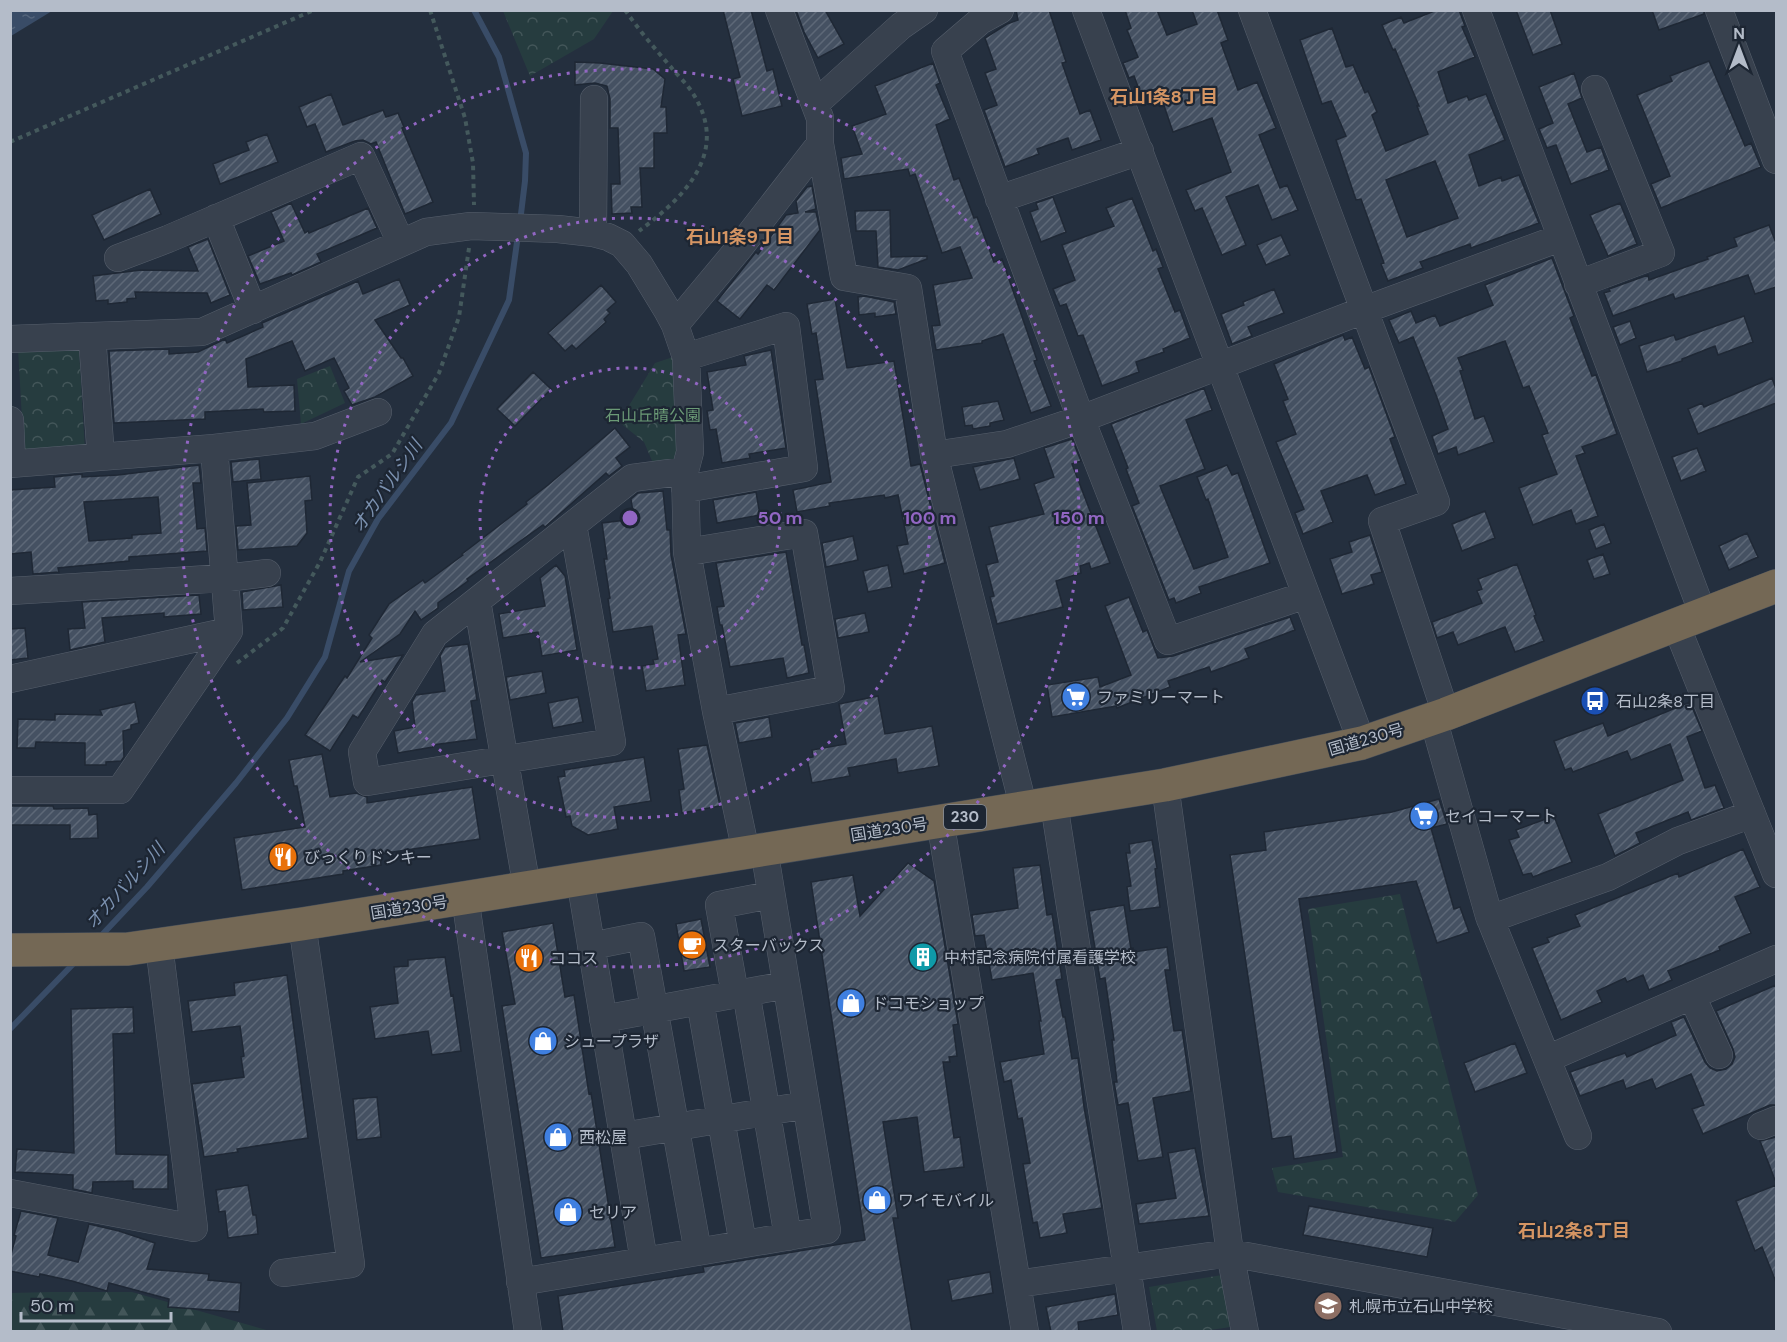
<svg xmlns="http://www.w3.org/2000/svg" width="1787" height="1342" font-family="'DM Sans','Noto Sans JP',sans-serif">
<defs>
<pattern id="forest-firs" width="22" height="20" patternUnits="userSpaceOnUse" patternTransform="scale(1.5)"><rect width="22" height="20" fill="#263c3f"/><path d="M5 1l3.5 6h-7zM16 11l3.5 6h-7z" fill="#435659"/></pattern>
<pattern id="park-crowns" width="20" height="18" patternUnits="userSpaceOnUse" patternTransform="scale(1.5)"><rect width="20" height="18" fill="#263c3f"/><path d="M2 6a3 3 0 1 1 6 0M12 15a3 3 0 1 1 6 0" fill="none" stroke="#435659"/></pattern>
<pattern id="water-ripples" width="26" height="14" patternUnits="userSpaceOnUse" patternTransform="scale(1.5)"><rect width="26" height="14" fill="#394c67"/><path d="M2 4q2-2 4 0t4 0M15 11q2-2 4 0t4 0" fill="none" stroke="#53647b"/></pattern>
<pattern id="building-hatch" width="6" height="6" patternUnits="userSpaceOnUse" patternTransform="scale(1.5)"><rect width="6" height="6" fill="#455162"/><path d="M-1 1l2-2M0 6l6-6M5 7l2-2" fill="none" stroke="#5d6877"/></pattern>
</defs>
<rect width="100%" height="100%" fill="#242f3e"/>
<path fill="url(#forest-firs)" d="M52 1292H132L270 1331H11L10 1293Z"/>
<path fill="url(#park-crowns)" d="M503 11H613L594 39 530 76Z
M18 348 79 349 85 451 24 455Z
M676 356 682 451 673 463H653L644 442 619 422 655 363Z
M330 366 345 403 301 424 297 379Z
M1400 894 1478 1195 1455 1222 1278 1192 1272 1168 1343 1157 1308 909Z
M1222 1275 1237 1326 1204 1331H1157L1149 1287Z"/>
<path fill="url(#water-ripples)" d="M10 11 11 10 52 11 11 36Z"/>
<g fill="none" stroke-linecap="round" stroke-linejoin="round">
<path stroke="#394c67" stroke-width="6" d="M474 10 499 57 526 153 525 181 520 222
M99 938 147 887 236 783 287 718 325 657 349 571 378 519 451 423 509 300 518 235
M10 1029 77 960"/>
</g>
<path fill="url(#building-hatch)" stroke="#1f2835" stroke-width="1.5" fill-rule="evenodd" d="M723 10H751L767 71 773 69 782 106 742 116 733 79 740 77Z
M796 10H825L844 44 818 58 804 32Z
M1016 10H1049L1066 62 1062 63 1080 114 1090 110 1101 140 1072 150 1068 138 1037 149 1039 154 1005 167 984 110 997 105 985 73 996 69 985 38 1007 24 1018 20Z
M1125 10H1157L1167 35 1197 24 1192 10H1217L1228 40 1221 43 1238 90 1257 82 1276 128 1259 135 1280 188 1287 185 1298 210 1272 220 1258 185 1226 197 1246 245 1222 255 1202 208 1195 211 1186 190 1231 172 1212 118 1173 132 1158 88 1141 95 1134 76 1129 78 1123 63 1138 57 1127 30 1131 28Z
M1437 10H1459L1465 26 1462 27 1475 57 1438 72 1448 103 1467 96 1469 100 1486 94 1505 140 1469 155 1479 186 1501 177 1502 181 1519 175 1539 223 1471 248 1470 244 1420 262 1423 268 1388 281 1381 264 1384 263 1361 199 1356 200 1336 140 1346 136 1331 101 1322 104 1300 40 1332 28 1346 67 1353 65 1365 93 1368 91 1377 112 1372 115 1386 151 1428 134 1417 106H1419L1395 49 1393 50 1382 25 1401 17 1404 23ZM1435 161 1458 218 1407 237 1386 180Z
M1516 10H1550L1562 44 1533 55Z
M1652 10H1704V14L1659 30Z
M1709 61 1745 146 1751 143 1761 167 1661 208 1651 184 1670 176 1637 95 1672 81 1670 76Z
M575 62 600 63 653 69 665 79 661 107H666L667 133H654V168H640L642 207H631L632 213 612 214 611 184H620L618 128H610V99L607 86 595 83 575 85Z
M933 63 940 83 936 85 950 119 936 125 954 180 959 178 974 218 977 217 994 262 1002 259 1037 360 1034 361 1051 406 1031 413 1003 334 982 341V343L936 350 932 326 940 325 933 285 972 278 960 247 942 253 915 174 910 176 908 169 844 179 841 158 862 154 852 126 886 114 875 86Z
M1574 73 1582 98 1568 104 1587 152 1601 147 1609 170 1571 184 1556 145 1547 148 1539 129 1553 123 1539 87Z
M331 94 343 125 383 110 386 117 398 113 404 127 402 128 433 202 405 214 376 142 371 144 363 140 355 141 326 152 315 124 307 127 299 107Z
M267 134 278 162 220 184 213 164 249 150 246 142Z
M812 186 816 209 805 212H816L820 230 774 290 767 285 740 319 717 301 756 252 758 254 786 215 798 213 796 201 807 187Z
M150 189 161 214 104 240 92 215Z
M1053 197 1066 232 1041 242 1030 212 1038 209 1036 203Z
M1132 198 1153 251 1156 249 1163 267 1158 269 1175 312 1180 310 1190 338 1163 349 1164 352 1136 362 1139 372 1102 386 1083 335 1078 336 1066 304 1060 306 1053 289 1075 280 1062 245 1114 226 1106 208Z
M291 203 305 233 308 231 309 233 368 208 377 228 317 254 321 262 292 275 291 273 260 284 248 256 284 241 271 212Z
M1620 203 1637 244 1608 256 1590 215Z
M890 210 891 257 927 256V259L898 270 878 267 876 231H856L855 211Z
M1769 225 1776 243V287L1755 294 1748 275 1675 299 1673 294 1613 316 1604 293 1610 291 1609 289 1648 275 1649 280 1708 259 1707 257 1737 246 1734 238Z
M1281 235 1290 255 1266 265 1257 245Z
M208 239 230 295 211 303 207 293 135 292 136 298 127 299V302L108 304V300L96 301 93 276 141 270 198 271 188 247Z
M1552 258 1574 316 1570 318 1592 376 1596 375 1617 434 1582 447 1585 453 1576 456 1598 516 1576 524 1571 510 1533 525 1519 488 1557 474 1542 435 1548 433 1529 386 1523 388 1505 341 1458 358 1463 370 1460 371 1475 419 1484 416 1494 442 1458 455 1456 447 1438 454 1432 436 1448 429 1436 395 1413 337 1399 343 1389 320 1411 311 1416 323 1435 315 1440 326 1493 305 1485 285Z
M399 279 410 305 375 320 401 358H403L413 376 375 397 352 405 344 391 349 388 334 358 305 371 292 341 246 359 248 387 294 385 295 411 264 412 263 409 205 412V419L114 423 109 351 169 349V354L198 352 225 339 227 343 263 327 262 323 358 281 363 294Z
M601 285 616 302 607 310 610 313 604 319 606 322 576 349 572 345 565 351 548 333Z
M1274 289 1284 313 1248 327 1252 336 1232 344 1221 314 1244 305 1243 302Z
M864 296 894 302 896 314 875 317V313L859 315 858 297Z
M835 299 847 368 894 361 911 466 920 464 945 563 904 574 897 546 908 544 898 495 885 498 884 495 829 503 830 506 797 512 793 490 831 482 815 380 823 379 816 333 812 334 807 304Z
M1744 316 1753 342 1718 355 1715 346 1682 359V361L1647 372 1639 346 1674 335 1676 340Z
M1630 321 1636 338 1620 345 1613 327Z
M1343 335 1345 340 1352 337 1365 369 1369 367 1395 437 1390 439 1406 484 1375 495 1367 475 1321 491 1333 522 1303 534 1295 513 1304 509 1276 442 1296 434 1283 401 1288 399 1274 364Z
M771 350 786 448 749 454 750 458 722 463 716 429 710 430 707 411 713 410 707 372 746 365 744 356Z
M533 372 551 389 515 426 497 409Z
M1772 378 1776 389V403L1698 434 1688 409 1702 403 1704 407Z
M1204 388 1212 410 1186 420 1205 469 1160 486 1194 569 1228 557 1208 499 1206 500 1197 477 1227 465 1232 475 1238 473 1270 563 1199 587 1201 593 1176 603 1174 598 1169 600 1132 506 1139 503 1126 469 1128 468 1111 424Z
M998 401 1004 420 990 423V426L973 429 972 425 965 426 962 407Z
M615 428 630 447 616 458 622 466 609 476 606 473 545 527 543 525 467 579 468 581 438 603V608L421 620 415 611 400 634 360 662 403 655 385 682 382 680 358 718 353 715 330 751 305 735 345 676 347 678 372 638 369 635 389 604 423 580 425 583 463 555 462 554 527 504 526 502 548 485Z
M1072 439 1081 461 1072 464 1110 563 1091 569 1089 563 1080 566 1081 573 1056 581 1063 607 997 624 990 597 994 596 986 565 998 562 989 527 1044 514 1034 484 1054 477 1044 448Z
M1697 448 1706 471 1681 481 1672 457Z
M1014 458 1020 479 980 490 973 467Z
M259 459 261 479 233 482 231 462Z
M199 465 201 483H193L197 529 205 528 207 551 129 557V561L58 568 59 572 33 574 31 552 10 554V490L55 487 54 477 82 474V477L118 475ZM158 497 161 533 132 535V538L89 541 84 502Z
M310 476 312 500 305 501 307 533 297 546 238 550 236 526 251 525 247 483Z
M663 491 667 530H670L671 555 686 634 678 635 685 685 646 691 642 666 654 664 653 660 658 659 652 626 613 632 608 599 610 598 604 559H607L602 523 634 519 631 499 638 493Z
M756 492 760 515 717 523 713 500Z
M1485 511 1495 538 1462 551 1452 524Z
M1604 524 1611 543 1596 549 1589 530Z
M1747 533 1758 557 1729 570 1719 546Z
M1370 535 1382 572 1371 575 1374 584 1342 594 1330 559 1352 552 1349 542Z
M853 536 858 560 826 567 822 543Z
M786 552 802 645H804L809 673 787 678 783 658 730 667 722 625H720L717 607 724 606 716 563Z
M1603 554 1610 574 1594 579 1587 560Z
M1517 564 1536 615 1534 616 1544 641 1515 652 1505 627 1458 645 1453 632 1437 638 1432 622 1482 603 1477 591 1482 589 1478 579Z
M556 565 565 576 577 650 542 656 538 632 503 638 499 614 545 606 540 578Z
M888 565 892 587 868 592 863 571Z
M281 585 283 607 243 610 242 592Z
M199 595 201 614 164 617V613L102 618 105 642 70 650 68 629 85 628 82 602Z
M1129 597 1143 632 1147 630 1158 658 1173 656 1290 617 1295 630 1245 649 1249 658 1211 672 1209 667 1168 681 1170 687 1117 708 1116 706 1052 717 1047 685 1098 677 1100 687 1131 675 1105 606Z
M865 613 869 632 838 638 835 619Z
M25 628 28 658 10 660V629Z
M468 644 477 700 471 701 477 739 433 745V747L398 753 394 731 415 727 412 702 416 695 445 691 440 656 445 647Z
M542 671 546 693 510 700 506 677Z
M878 696 885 734 932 726 939 766 898 773 896 759 848 768 850 776 812 783 807 758 813 757 812 750 846 744 839 704Z
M578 697 583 722 553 728 548 703Z
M135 702 139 723 131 725V729L123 731 124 757 121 761 106 762V765H85V743L36 742 35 748H17L18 719 55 720V714L102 715 100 710Z
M1690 702 1702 731 1687 737 1705 788 1715 785 1724 808 1691 820 1688 812 1636 833 1640 843 1615 856 1598 814 1683 780 1670 744 1631 760 1627 751 1573 772 1571 768 1565 770 1554 741 1603 723 1608 736Z
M769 717 772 737 739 743 735 723Z
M707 745 720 806 682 813 679 790 684 789 678 749Z
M322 754 330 797 356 793 367 797V803L472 787 480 839 380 854 381 865 343 871V874L242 890 234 838 305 827 297 786H294L289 760Z
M644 757 651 801 614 807 618 829 588 835 572 826 570 816 566 817 558 777 565 776 564 770Z
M1439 799 1447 824 1431 828 1454 909 1460 907 1469 932 1437 943 1416 881 1299 899 1337 1152 1294 1159 1291 1136 1272 1139 1230 855 1266 850 1264 832 1392 812Z
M10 806H53L54 809 88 808 89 815 97 814 98 838 70 839V825H10Z
M1554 816 1572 862 1533 877 1531 873 1523 875 1509 840 1519 837 1516 830Z
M1152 840 1157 868 1155 869 1160 907 1130 911 1127 887 1131 886 1126 853H1130L1129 844Z
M1743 849 1760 887 1735 897 1751 933 1719 947 1720 950 1668 971 1672 980 1649 990 1643 975 1627 982 1625 978 1597 991 1602 1002 1561 1020 1532 948 1549 942 1547 938 1580 926 1575 915 1678 873 1679 877Z
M908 863 934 881 958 1024 953 1025 957 1056 949 1057 950 1062H943L954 1138 960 1137 964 1167 924 1172 917 1117 883 1122 898 1218H893L912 1332H563L558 1296 704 1272 703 1267 865 1240 811 882 853 875 860 916Z
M1040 865 1047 915 1052 914 1062 979 1056 980 1063 1017H1065L1072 1059 1078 1058 1084 1107 1102 1208 1063 1214 1067 1233 1040 1238 1037 1222 1033 1223 1023 1164 1030 1163 1022 1118 1018 1119 1011 1080 1004 1082 1000 1062 1044 1054 1039 1021H1041L1033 973 992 980 984 935 975 936 972 915 1018 908 1013 868Z
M1124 905 1131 949 1133 948 1134 952 1167 947 1170 970H1165L1174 1031 1182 1030 1191 1091 1153 1098 1163 1157 1138 1161 1128 1103 1118 1105 1114 1082H1117L1112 1040H1114L1105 978 1100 979 1089 911Z
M701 919 710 967 684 971 676 924Z
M553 923 565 997 574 995 589 1094 591 1093 615 1247 541 1258 502 1006 515 1004 502 932Z
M445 957 451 996 453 995 461 1051 432 1055 428 1031 375 1039 370 1007 398 1003 394 967 408 966V960Z
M287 975 308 1138 237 1149 238 1152 204 1157 192 1084 244 1077 241 1057 244 1056 240 1026 192 1032 188 1001 235 995 234 983Z
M1776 985V1105H1770L1703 1134 1692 1109 1704 1105 1691 1074 1656 1089 1652 1079 1626 1089 1623 1080 1580 1096 1570 1072 1625 1053 1627 1057 1676 1035 1671 1022 1684 1017 1705 1062 1710 1068 1717 1071 1726 1069 1732 1064 1735 1057 1733 1049 1716 1011Z
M133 1007 134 1033 113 1034 116 1154 168 1155V1189H133V1181L93 1182 92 1193 73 1189V1175L15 1172 17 1149 74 1153 71 1009Z
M1515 1043 1527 1073 1475 1092 1464 1063Z
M377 1097 381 1137 357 1140 353 1099Z
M1776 1137V1180H1775L1760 1141Z
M1195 1148 1209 1216 1139 1224 1136 1204 1176 1198 1168 1153Z
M248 1185 253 1215H256L258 1234 228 1238 225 1211 219 1212 216 1190Z
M1776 1185V1282L1762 1247 1755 1251 1736 1201Z
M1309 1206 1433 1228 1427 1257 1303 1235Z
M21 1211 58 1218 48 1255 78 1262 89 1224 119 1231 155 1243 147 1269 209 1274 208 1280 241 1283 239 1312 168 1307 169 1299 109 1283 107 1291 72 1281 40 1274 39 1277 10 1271V1258L16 1236 14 1235Z
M990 1272 993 1293 952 1301 948 1280Z
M1115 1294 1118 1315 1078 1322 1079 1332H1051L1046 1307Z"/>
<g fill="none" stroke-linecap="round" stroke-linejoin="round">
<g stroke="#565f6c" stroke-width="28">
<path id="minor" d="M779 10 820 118V144L844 277 908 288 934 455 1024 809
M1000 10 980 21 945 51 1081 419 1168 641 1306 595
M1086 10 1362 743
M1252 10 1436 502 1382 521 1446 714
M1476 10 1703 614
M1719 10 1776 160
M815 104 901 26 924 10
M999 199 1140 151
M216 218 253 310
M593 233 594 99
M118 258 168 239 361 156 401 243
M1578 284 1661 253 1595 89
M675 325 740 247 820 144
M92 336 101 457
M10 339 202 332 426 232 471 226 558 229 593 233 608 237 622 244 639 264 667 310 675 325 686 357 690 452 685 471 687 552 716 711 746 852
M10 420 12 464
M934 455 1007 444 1081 419 1364 310 1560 238
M10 464 214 448 315 436 378 412
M685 489 804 468 786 326 686 357
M573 525 612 742 367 782 362 752 435 634 632 478 685 471
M687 552 804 533 831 689 716 711
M10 591 225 578 267 573
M477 601 527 888
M1676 625 1776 874
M10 679 229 631
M1433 718 1489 916 1578 1136
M1165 785 1230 1253 1245 1332
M10 790H120L229 631 214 448
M1054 804 1137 1332
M940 820 1025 1332
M580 879 644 1261
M465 897 528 1332
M1490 919 1608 877 1678 841 1752 814
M591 946 641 936 698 1252
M746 992 788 1237
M735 994 719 905 771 895
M1692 996 1719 1055
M700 1001 743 1244
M603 1019 786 985
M1547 1059 1776 959
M1761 1126 1776 1120
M623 1136 806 1105
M10 1193 194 1228 159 945
M283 1273 351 1264 302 924
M520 1282 827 1230 764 849
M1017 1284 1230 1253 1658 1332"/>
</g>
<g stroke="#434c59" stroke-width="34">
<path id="highway" d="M10 950 128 949 302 924 1165 785 1362 743 1446 714 1776 586"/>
</g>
<path stroke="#44595c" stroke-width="4" stroke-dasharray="4.5 4.5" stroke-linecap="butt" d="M430 10 465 118 473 163 474 205
M625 10C639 30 655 49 671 67 677 75 686 83 692 92 731 151 686 196 639 231
M10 142 314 10
M237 663 283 628 320 562 358 477 392 454 439 373 459 317 469 248"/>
<use href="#minor" stroke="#38414e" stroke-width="27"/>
<use href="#highway" stroke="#746855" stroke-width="33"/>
</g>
<g fill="none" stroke="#9266c3" stroke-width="3" stroke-dasharray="3 6">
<circle cx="630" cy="518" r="150"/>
<circle cx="630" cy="518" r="300"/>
<circle cx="630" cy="518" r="449"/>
</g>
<defs>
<g id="supermarket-disc" transform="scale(1.5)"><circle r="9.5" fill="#3f7fe0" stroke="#1d2633"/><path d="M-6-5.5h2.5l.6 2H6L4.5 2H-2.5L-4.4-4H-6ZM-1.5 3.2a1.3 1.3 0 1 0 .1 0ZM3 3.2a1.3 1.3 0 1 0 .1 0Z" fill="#fff"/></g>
<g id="bus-disc" transform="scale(1.5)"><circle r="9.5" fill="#1a4fb4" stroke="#1d2633"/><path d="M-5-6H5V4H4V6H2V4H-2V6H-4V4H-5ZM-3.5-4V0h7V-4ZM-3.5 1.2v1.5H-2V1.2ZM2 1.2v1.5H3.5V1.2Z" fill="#fff"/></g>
<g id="restaurant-disc" transform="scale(1.5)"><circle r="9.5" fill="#e8710a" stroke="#1d2633"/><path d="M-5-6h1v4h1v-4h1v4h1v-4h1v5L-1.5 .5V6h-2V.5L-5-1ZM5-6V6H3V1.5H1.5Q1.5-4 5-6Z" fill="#fff"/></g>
<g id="cafe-disc" transform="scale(1.5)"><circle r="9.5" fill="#e8710a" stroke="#1d2633"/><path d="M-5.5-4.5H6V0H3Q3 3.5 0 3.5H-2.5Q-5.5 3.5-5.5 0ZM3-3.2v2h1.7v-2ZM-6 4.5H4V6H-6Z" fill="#fff"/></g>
<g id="building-disc" transform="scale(1.5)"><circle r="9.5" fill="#0f9aa8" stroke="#1d2633"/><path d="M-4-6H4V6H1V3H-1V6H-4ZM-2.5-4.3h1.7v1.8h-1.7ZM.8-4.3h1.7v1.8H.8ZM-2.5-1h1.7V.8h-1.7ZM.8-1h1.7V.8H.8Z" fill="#fff"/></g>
<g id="shop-disc" transform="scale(1.5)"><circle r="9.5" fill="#3f7fe0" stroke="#1d2633"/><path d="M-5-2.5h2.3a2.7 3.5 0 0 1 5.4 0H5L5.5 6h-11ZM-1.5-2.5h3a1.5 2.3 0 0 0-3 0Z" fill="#fff"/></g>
<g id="school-disc" transform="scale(1.5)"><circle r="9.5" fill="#8d6e63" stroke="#1d2633"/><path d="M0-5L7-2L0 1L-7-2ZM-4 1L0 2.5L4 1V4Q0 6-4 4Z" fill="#fff"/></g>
</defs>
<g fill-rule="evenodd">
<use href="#supermarket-disc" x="1076" y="697"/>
<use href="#bus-disc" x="1595" y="701"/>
<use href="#supermarket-disc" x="1424" y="816"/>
<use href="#restaurant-disc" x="283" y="857"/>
<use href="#cafe-disc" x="692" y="945"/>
<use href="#building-disc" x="923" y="957"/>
<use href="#restaurant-disc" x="529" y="958"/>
<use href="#shop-disc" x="851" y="1003"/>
<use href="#shop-disc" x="543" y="1041"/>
<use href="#shop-disc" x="558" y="1137"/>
<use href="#shop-disc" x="877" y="1200"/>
<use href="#shop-disc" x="568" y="1212"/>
<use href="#school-disc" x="1328" y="1306"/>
</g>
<g text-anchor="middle" stroke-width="4.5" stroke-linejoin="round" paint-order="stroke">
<rect fill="#1d2633" stroke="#878f9c" stroke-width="1.5" x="944" y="805" width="42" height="24" rx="4.5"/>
<g font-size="15" font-weight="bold" fill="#b4bcc9">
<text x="965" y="822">230</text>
</g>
<g font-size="16" fill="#6b9a76" stroke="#1d2633">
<text x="653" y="421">石山丘晴公園</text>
</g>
<g font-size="16" fill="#b4bcc9" stroke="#1d2633" text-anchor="start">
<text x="1097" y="703">ファミリーマート</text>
<text x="1616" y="707">石山2条8丁目</text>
<text x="1445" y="822">セイコーマート</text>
<text x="304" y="863">びっくりドンキー</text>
<text x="713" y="951">スターバックス</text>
<text x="944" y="963">中村記念病院付属看護学校</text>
<text x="550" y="964">ココス</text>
<text x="872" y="1009">ドコモショップ</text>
<text x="564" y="1047">シュープラザ</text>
<text x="579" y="1143">西松屋</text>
<text x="898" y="1206">ワイモバイル</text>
<text x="589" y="1218">セリア</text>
<text x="1349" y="1312">札幌市立石山中学校</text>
</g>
<g font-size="16" fill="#b4bcc9" stroke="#1d2633">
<text transform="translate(1366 739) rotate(-16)" y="6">国道230号</text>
<text transform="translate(889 829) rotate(-9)" y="6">国道230号</text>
<text transform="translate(409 907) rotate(-9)" y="6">国道230号</text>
</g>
<g font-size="18" font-weight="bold" fill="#d59563" stroke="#1d2633">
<text x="1164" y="103">石山1条8丁目</text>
<text x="740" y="243">石山1条9丁目</text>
<text x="1574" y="1237">石山2条8丁目</text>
</g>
<g font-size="18" font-style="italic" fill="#7c92b1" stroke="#1d2633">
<text transform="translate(387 486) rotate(-55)" y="6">オカバルシ川</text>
<text transform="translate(125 886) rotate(-48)" y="6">オカバルシ川</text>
</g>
</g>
<circle cx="630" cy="518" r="9" fill="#9266c3" stroke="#1d2633" stroke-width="3"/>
<g font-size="18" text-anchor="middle" font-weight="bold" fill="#9266c3" stroke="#1d2633" stroke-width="4.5" stroke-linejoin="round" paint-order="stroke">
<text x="780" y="524">50 m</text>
<text x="930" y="524">100 m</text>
<text x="1079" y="524">150 m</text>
</g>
<rect width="1787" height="1342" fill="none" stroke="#b4bcc9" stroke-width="24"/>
<g transform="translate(1739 48)" stroke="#1d2633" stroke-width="4.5" paint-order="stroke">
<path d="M0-4.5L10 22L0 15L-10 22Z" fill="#b4bcc9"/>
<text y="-9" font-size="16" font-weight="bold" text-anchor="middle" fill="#b4bcc9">N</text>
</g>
<path d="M21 1312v9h150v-9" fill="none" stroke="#b4bcc9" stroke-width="3"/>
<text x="30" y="1312" font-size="18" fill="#b4bcc9" stroke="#1d2633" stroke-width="4.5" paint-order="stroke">50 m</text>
</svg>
